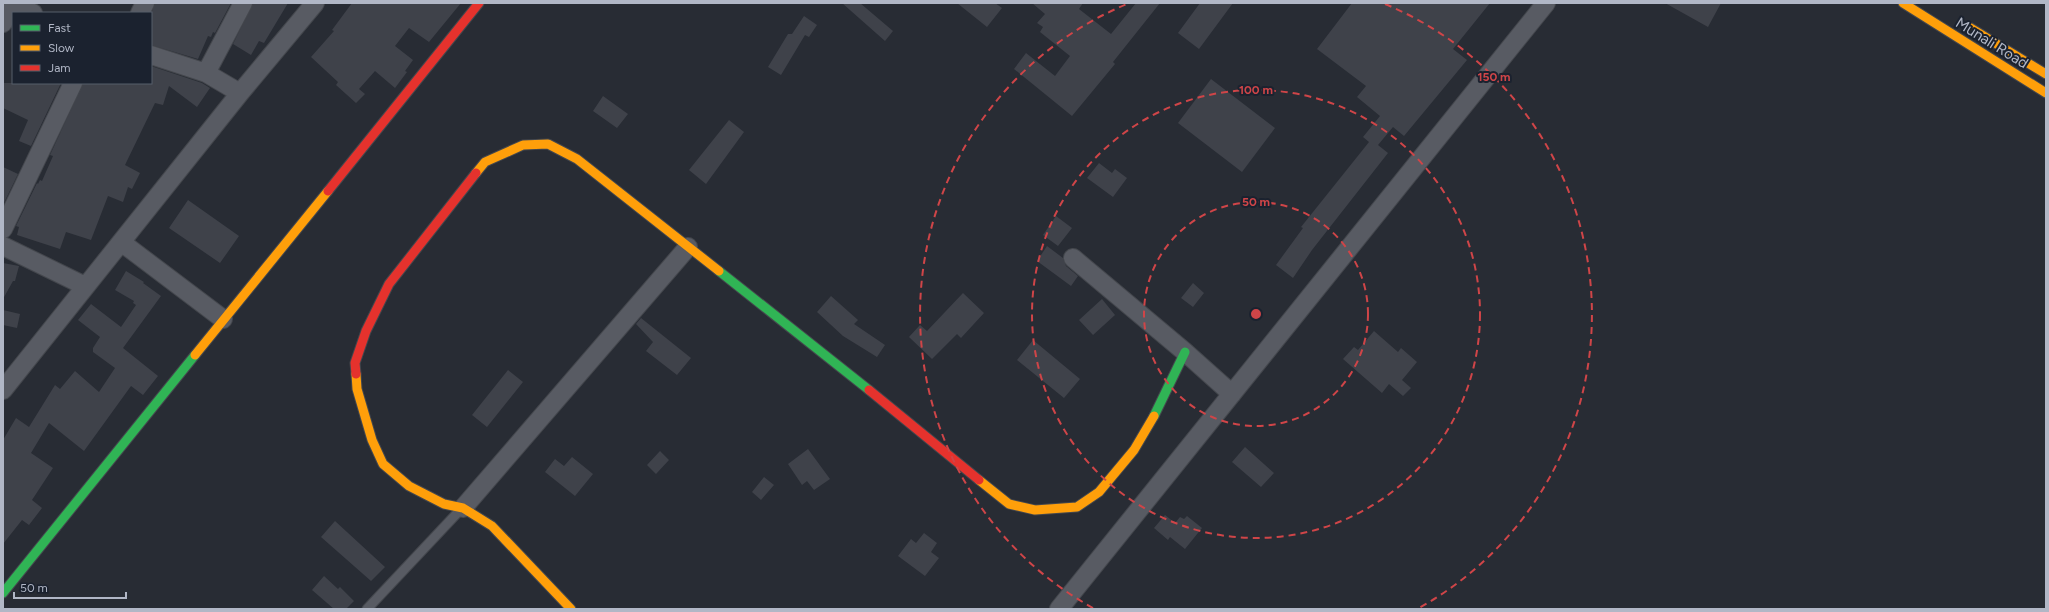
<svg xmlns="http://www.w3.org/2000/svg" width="2049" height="612" font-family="Figtree,sans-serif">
<rect width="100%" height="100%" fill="#282c34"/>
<path fill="#3f424a" d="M155 3H231L215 33 213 32 211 37 208 36 198 59 151 45V14Z
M253 3H288L264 43 259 41 251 55 233 44Z
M352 3H461L429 42 409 28 395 46 413 60 405 71 407 72 395 88 375 71 359 89 365 94 356 103 336 85 338 82 311 57 334 31 332 30Z
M842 3H860L893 31 885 41Z
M957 3H995L1002 8 987 27Z
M1032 3H1083L1079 9 1111 34 1136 3H1160L1113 62 1115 64 1072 116 1014 69 1026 53 1055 76 1070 56 1040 32 1043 27 1037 23 1045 14Z
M1200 3H1233L1199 49 1178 33Z
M1352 3H1490L1453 49 1467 60 1404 136 1393 127 1378 145 1388 153 1312 250 1293 278 1276 265 1303 228 1301 227 1369 142 1363 137 1380 116 1357 97 1366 86 1317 49Z
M1665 3H1721L1708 27Z
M804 16 817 25 809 37 805 35 781 75 768 67 788 34H792Z
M151 66 202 83 210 88 197 107 169 86 163 105 155 103 125 165 140 173 132 189 128 187 123 202 108 196 91 240 66 232 60 249 17 235 19 227 16 226 37 183 38 184 40 180 42 181 53 156 50 155 83 83H151Z
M1211 79 1275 128 1242 172 1178 123Z
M3 83H61L31 146 19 141 28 120 3 108Z
M603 96 628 114 617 128 593 111Z
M729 120 744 132 706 184 689 170Z
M1099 163 1112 173 1115 169 1127 178 1113 197 1087 178Z
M3 167 18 174 3 205Z
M188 200 239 236 220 263 169 228Z
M1056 216 1072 228 1058 246 1043 235Z
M1047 246 1063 258 1066 266 1078 276 1071 286 1037 261Z
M3 263 19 266 15 281H13L3 299Z
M126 271 144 282 143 283 161 296 123 348 158 376 143 395 131 386 84 451 49 423 31 453 53 468 32 500 42 508 29 525 22 520 3 544V440L16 418 29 427 55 385 60 389 75 371 99 392 115 368 93 352V348L100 337 78 320 91 304 121 327 136 305 133 303 134 301 115 290Z
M1193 283 1204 293 1193 307 1181 298Z
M963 293 984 313 961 338 957 334 932 359 909 337 920 325 927 331Z
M831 296 858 320 854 324 885 345 877 357 843 336 817 312Z
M1102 299 1115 315 1093 335 1079 320Z
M3 310 20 314 17 328 3 325Z
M641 318 691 358 677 375 646 351 653 342 636 324Z
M1374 331 1398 352 1401 348 1417 362 1402 380 1411 388 1403 396 1389 384 1382 393 1343 359 1354 347 1358 350Z
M1033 340 1080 379 1064 398 1017 360Z
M508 370 523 382 487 427 472 415Z
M1245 447 1274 473 1261 487 1232 462Z
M808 449 830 479 814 490 807 481 802 485 788 464Z
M660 451 669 460 656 474 647 465Z
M572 457 593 474 575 496 545 472 555 459 564 466Z
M764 477 774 485 761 500 752 492Z
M1165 515 1175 523 1180 517 1184 519 1187 516 1202 528 1185 549 1170 537 1168 540 1154 528Z
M335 521 385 567 371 581 321 537Z
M924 533 937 543 931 552 939 558 925 576 898 556 911 539 916 543Z
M324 576 338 589 340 587 354 601 346 609H334L312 590Z"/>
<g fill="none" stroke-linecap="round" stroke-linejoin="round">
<g stroke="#44474d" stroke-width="11">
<path id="lane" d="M367 609 462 508"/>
</g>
<g stroke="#44474d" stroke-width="20">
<path id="street" d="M9 3 33 13
M140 13 145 3
M3 23 12 4
M151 55 206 73 240 93
M206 73 243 3
M3 229 73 83
M121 242 223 319
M3 246 85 286
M1073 258 1185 352 1232 394
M3 390 240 93 315 3
M463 508 688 247
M1059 609 1546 3"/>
</g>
<g stroke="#44474d" stroke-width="11">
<path id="fast" d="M719 271 869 390
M1154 416 1185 352
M3 593 195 355"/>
</g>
<g stroke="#44474d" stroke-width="11">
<path id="slow" d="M1903 3 2046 93
M1969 27 2046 74
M476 173 485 162 523 145 548 144 577 159 719 271
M195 355 328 191
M356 374 357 389 372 440 383 464 409 486 444 504 463 508 492 526 571 609
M979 480 1009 504 1035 510 1077 507 1099 492 1134 450 1154 416"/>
</g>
<g stroke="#44474d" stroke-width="11">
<path id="jam" d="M328 191 479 3
M356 374 355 363 366 331 389 284 476 173
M869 390 979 480"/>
</g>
<use href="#lane" stroke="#585b63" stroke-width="9"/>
<use href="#street" stroke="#585b63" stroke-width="18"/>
<use href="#fast" stroke="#30b455" stroke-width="9"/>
<use href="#slow" stroke="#ff9f0a" stroke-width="9"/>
<use href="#jam" stroke="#e5322d" stroke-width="9"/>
</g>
<g fill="none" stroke="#cf4548" stroke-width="2" stroke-dasharray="7 5">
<circle cx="1256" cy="314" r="112"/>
<circle cx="1256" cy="314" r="224"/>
<path d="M1093 608A336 336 0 0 1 1127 4M1385 4A336 336 0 0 1 1419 608"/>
</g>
<g text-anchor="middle" stroke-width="4" stroke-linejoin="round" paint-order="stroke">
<g font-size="15" fill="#b1b7c6" stroke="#1b222f">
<text transform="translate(1992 43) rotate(32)" y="5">Munali Road</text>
</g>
</g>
<circle cx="1256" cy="314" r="6" fill="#cf4548" stroke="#1b222f" stroke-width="2"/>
<g font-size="12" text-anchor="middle" font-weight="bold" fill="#cf4548" stroke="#1b222f" stroke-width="4" stroke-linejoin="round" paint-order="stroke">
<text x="1494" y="81">150 m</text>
<text x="1256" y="94">100 m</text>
<text x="1256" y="206">50 m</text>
</g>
<rect width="2049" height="612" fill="none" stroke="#b1b7c6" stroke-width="8"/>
<rect x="12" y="12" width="140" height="72" fill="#1b222f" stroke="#575e6b"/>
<rect x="20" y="25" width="20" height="6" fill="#30b455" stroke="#575e6b"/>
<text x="48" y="32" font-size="12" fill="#b1b7c6">Fast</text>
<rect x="20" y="45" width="20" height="6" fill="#ff9f0a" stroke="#575e6b"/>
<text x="48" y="52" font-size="12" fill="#b1b7c6">Slow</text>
<rect x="20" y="65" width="20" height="6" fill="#e5322d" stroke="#575e6b"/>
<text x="48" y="72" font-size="12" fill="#b1b7c6">Jam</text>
<path d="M14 592v6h112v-6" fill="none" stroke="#b1b7c6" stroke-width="2"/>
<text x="20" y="592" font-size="12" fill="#b1b7c6" stroke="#1b222f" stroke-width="3" paint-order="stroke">50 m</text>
</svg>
